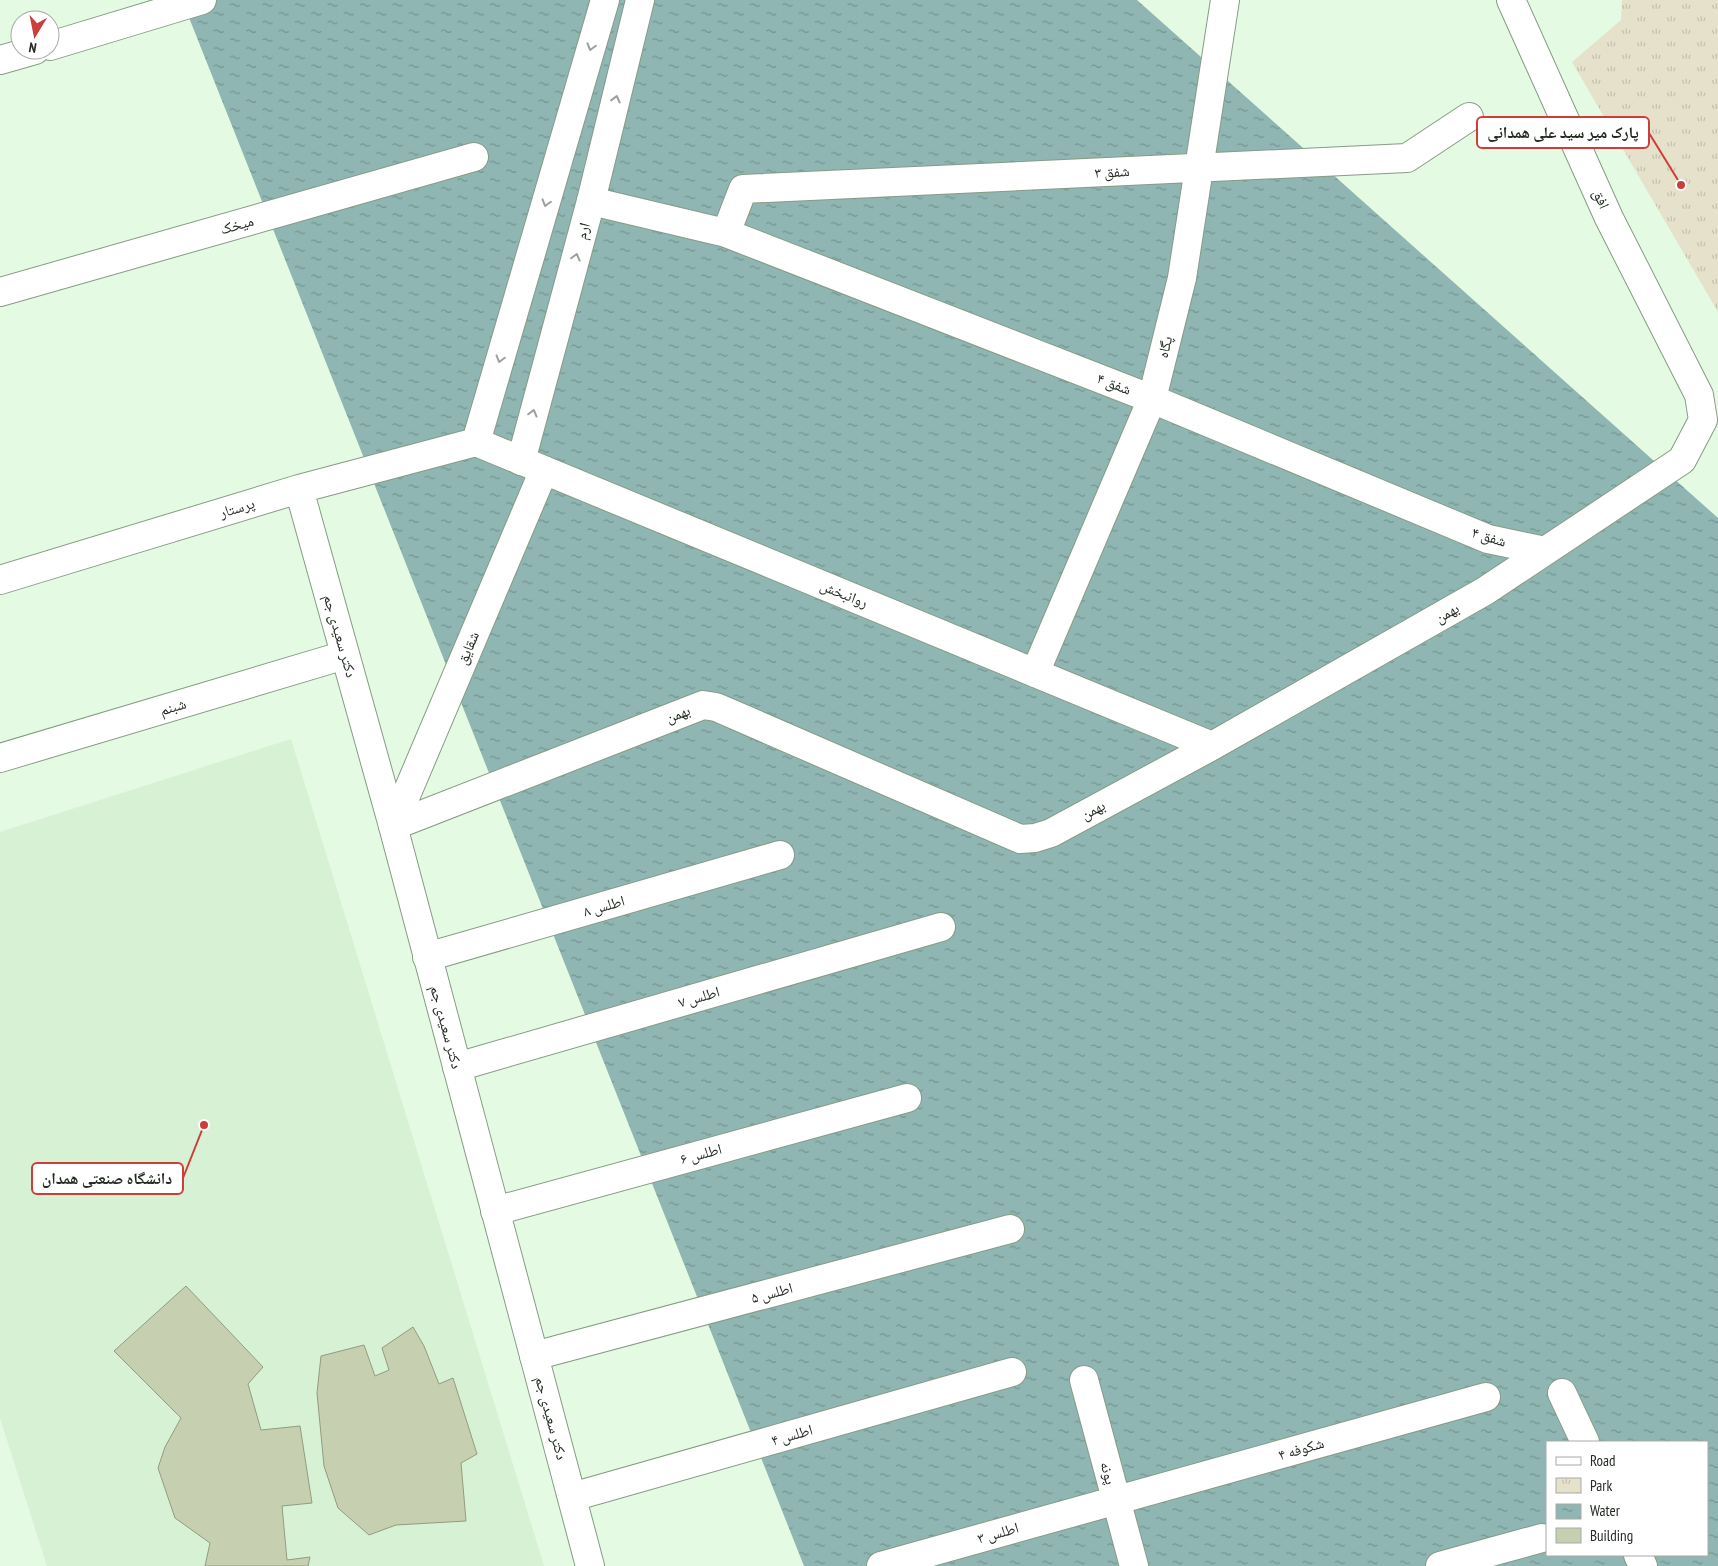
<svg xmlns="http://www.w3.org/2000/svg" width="1718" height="1566" font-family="'PT Sans Narrow','Noto Naskh Arabic',sans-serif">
<defs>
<pattern id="park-tufts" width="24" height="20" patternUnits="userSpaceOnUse" patternTransform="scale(1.25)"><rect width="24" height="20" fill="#e6e1cb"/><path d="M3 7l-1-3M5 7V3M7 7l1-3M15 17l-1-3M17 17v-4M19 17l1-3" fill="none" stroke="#c5c1ae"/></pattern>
<pattern id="water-ripples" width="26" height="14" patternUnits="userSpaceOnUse" patternTransform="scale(1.25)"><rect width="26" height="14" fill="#8fb6b3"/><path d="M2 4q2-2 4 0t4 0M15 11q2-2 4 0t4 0" fill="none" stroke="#749491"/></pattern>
</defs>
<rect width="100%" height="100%" fill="#e4fae2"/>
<path fill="#d6f1d3" d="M291 739 544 1566H47L0 1418V832Z"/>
<path fill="url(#park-tufts)" d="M1622 0H1718V312L1572 62 1621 20Z"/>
<path fill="url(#water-ripples)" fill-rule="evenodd" d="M182 0H1137L1718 518V1566H804ZM1547 1442H1707V1555H1547Z"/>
<path fill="#c7cfb1" stroke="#949b80" d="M186 1286 263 1367 248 1384 261 1430 300 1426 312 1503 282 1506 287 1560 310 1557 308 1566H205L210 1543 175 1518 158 1468 165 1447 181 1418 114 1351Z
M413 1327 424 1346 439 1384 453 1378 477 1454 461 1463 466 1521 396 1525 369 1535 338 1508 324 1466 317 1393 321 1356 364 1345 375 1376 389 1370 382 1348Z"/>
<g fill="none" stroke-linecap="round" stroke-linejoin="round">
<g stroke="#879b85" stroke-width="30">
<path id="street" d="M50 46 202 0
M0 60 35 50
M1469 117 1407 158 743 189 726 233 1152 399 1488 539 1545 551
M591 201 726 233
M0 292 474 157
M476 442 1212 746
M1035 673 1152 399 1182 278 1225 0
M0 758 345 655
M393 826 703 705 716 707 1020 839 1035 838 1051 833 1212 746 1485 591 1682 460 1703 420 1699 395 1609 218 1511 0
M393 826 544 470
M427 957 780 855
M457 1067 941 927
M495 1211 907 1098
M534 1356 1010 1229
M1084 1380 1134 1566
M1562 1393 1585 1442
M572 1497 1012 1372
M1638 1555 1643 1566
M881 1566 1486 1397
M1440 1566 1542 1538"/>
</g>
<g stroke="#879b85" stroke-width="30">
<path id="secondary" d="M521 461 591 201 640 0
M299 489 393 826 590 1566
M0 580 299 489 476 442 605 0"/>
</g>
<use href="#street" stroke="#fff" stroke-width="28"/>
<use href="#secondary" stroke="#fff" stroke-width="28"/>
</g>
<defs><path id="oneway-chevron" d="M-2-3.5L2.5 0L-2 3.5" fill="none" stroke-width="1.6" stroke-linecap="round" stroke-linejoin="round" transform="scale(1.25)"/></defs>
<g stroke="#9ca09c">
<use href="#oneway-chevron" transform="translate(591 47) rotate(106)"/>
<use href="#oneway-chevron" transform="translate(616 99) rotate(-76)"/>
<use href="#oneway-chevron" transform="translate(546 203) rotate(106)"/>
<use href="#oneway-chevron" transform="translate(576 257) rotate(-75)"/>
<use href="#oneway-chevron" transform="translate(500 359) rotate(106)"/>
<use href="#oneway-chevron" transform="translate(533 413) rotate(-75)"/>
</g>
<g text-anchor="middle" stroke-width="4" stroke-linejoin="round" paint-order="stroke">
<g font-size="15" fill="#232b22" stroke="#fff">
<text transform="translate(1112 172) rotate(-3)" y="5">شفق ۳</text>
<text transform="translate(1601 199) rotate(66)" y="5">افق</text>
<text transform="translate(237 225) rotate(-16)" y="5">میخک</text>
<text transform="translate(583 231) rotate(-75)" y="5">ارم</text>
<text transform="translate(1165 347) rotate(-76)" y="5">پگاه</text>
<text transform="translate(1114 384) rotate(21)" y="5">شفق ۴</text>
<text transform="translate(237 508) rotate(-17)" y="5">پرستار</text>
<text transform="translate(1489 537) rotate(17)" y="5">شفق ۴</text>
<text transform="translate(844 594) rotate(22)" y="5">روانبخش</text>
<text transform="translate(1447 613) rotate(-30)" y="5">بهمن</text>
<text transform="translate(340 636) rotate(74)" y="5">دکتر سعیدی جم</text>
<text transform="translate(468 648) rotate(-67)" y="5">شقایق</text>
<text transform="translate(173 707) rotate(-17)" y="5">شبنم</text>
<text transform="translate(678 714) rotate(-21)" y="5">بهمن</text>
<text transform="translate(1093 810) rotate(-28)" y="5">بهمن</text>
<text transform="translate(604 906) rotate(-16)" y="5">اطلس ۸</text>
<text transform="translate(699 997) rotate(-16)" y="5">اطلس ۷</text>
<text transform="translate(446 1027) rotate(75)" y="5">دکتر سعیدی جم</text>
<text transform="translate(701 1154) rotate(-15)" y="5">اطلس ۶</text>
<text transform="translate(772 1293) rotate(-15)" y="5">اطلس ۵</text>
<text transform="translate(551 1418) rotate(75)" y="5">دکتر سعیدی جم</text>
<text transform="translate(792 1435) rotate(-16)" y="5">اطلس ۴</text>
<text transform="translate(1301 1449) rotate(-16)" y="5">شکوفه ۴</text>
<text transform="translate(1108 1473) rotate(75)" y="5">پونه</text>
<text transform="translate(998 1533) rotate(-16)" y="5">اطلس ۳</text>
</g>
</g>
<path fill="none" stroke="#cd3e3a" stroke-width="2" d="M1681 185L1649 133M204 1125L183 1178"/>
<g fill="#cd3e3a" stroke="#fff" stroke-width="2">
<circle cx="1681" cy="185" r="5"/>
<circle cx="204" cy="1125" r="5"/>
</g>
<g fill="#fff" stroke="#cd3e3a" stroke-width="2">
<rect x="1477" y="117" width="172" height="31" rx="5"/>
<rect x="32" y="1163" width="151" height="31" rx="5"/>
</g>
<g font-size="16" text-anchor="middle" font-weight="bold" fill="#232b22">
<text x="1563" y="138">پارک میر سید علی همدانی</text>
<text x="107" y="1184">دانشگاه صنعتی همدان</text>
</g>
<rect x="1546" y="1441" width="162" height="115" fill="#ffffff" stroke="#a7aaa7"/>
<rect x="1556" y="1457" width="25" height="8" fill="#ffffff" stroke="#a7aaa7"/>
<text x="1590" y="1466" font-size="15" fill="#232b22">Road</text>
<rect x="1556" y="1478" width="25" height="15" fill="url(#park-tufts)" stroke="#a7aaa7"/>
<text x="1590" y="1491" font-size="15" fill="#232b22">Park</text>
<rect x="1556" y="1504" width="25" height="15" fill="url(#water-ripples)" stroke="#a7aaa7"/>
<text x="1590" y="1516" font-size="15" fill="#232b22">Water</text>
<rect x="1556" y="1528" width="25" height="15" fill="#c7cfb1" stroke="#a7aaa7"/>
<text x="1590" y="1541" font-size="15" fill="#232b22">Building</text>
<g transform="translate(35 35) rotate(190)"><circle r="24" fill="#ffffff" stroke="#a7aaa7"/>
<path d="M0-4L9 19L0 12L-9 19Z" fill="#cd3e3a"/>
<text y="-8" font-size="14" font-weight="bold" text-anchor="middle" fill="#232b22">N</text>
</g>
</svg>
